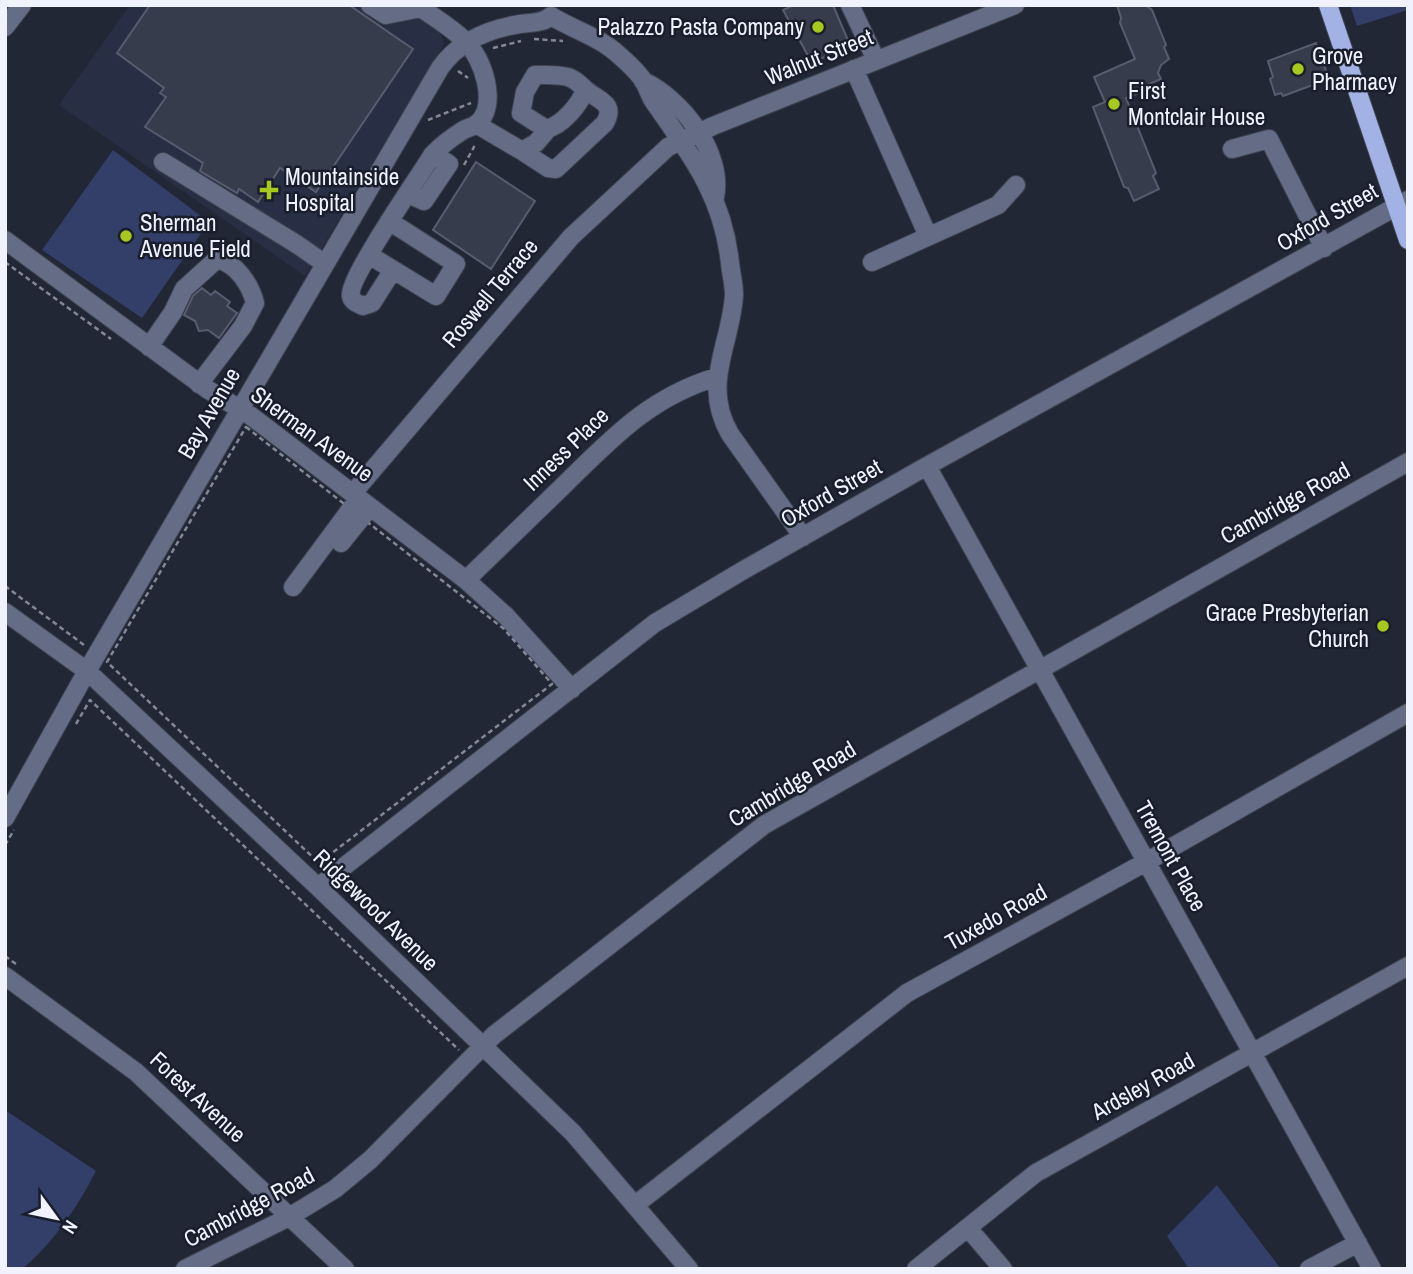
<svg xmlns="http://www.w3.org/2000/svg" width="1413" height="1274" font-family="'Archivo Narrow',sans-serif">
<rect width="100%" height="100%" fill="#222736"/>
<path fill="#282f44" d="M130 5H402L437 30 442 37 444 44 305 276 59 105Z"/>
<path fill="#333e69" d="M1350 5H1408V10L1357 26Z
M113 150 209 222 142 318 42 250Z
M5 1110 96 1171C78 1206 53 1244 22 1269L5 1267Z
M1217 1185 1281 1269H1189L1167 1236Z"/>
<path fill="#373c4d" stroke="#575d6e" stroke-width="2" d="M150 5H349L413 49 316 192 280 168 258 202 239 189 237 193 200 171 203 163 145 127 166 97 160 93 164 88 117 53Z
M794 5H833L850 45 812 63 783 10Z
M1117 5H1145L1152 10 1166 45 1164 47 1169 59 1161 65 1158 73 1161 79 1149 84 1147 90 1126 98 1156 173 1153 176 1159 189 1134 201 1128 188 1124 187 1093 107 1105 102 1094 77 1135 59 1120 23 1121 18Z
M1316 43 1329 79 1283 96 1281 93 1275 95 1270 79 1273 77 1268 61Z
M476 162 535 201 491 269 433 230Z
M202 288 211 295 215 291 230 302 227 306 237 313 219 338 208 330 199 331 195 321 184 315 193 296Z"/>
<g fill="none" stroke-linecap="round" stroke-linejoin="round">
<g stroke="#3f4452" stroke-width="20">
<path id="minor" d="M370 5 386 15 421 8
M850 5 876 60
M551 16C574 30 600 37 620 56 628 63 639 73 645 83 648 90 650 96 654 102 691 155 723 196 730 263 731 273 734 284 734 295 731 345 701 384 730 434L803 537
M5 27 22 5
M854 69 928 236
M643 81C681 98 724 153 715 197
M476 124 522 151 536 143 548 129
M1232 149 1269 139 1324 248
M522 151 548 168 556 169 605 123C616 103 599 101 586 90 580 85 577 80 568 77 558 74 546 75 535 75L525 92 521 113 546 129C562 126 580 104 585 90
M163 162 298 245 325 264
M408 194 424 201 449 164 433 154
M5 240 207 389 251 416 466 580 506 616 572 689
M369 255 436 296 456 264 389 221
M872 262 998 205 1016 185
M393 270 372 303 363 306C359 304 352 302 351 296 347 280 421 174 433 154 442 145 451 138 462 131 466 128 473 127 477 124 499 105 483 58 465 41 451 27 433 17 417 5
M149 347 173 312 184 289 217 259C237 264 250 284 255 303L243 326 199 384
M927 466 1372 1269
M353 493 571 237 668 147 713 126 1015 5
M341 543 370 507
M466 580C498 549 530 518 562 487 610 440 649 397 717 377
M293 587 359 498
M5 612 87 671 318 887 573 1133 689 1269
M5 818 87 671 440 68C458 42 489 29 520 24 531 22 542 24 551 16
M318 887 655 623 742 571 927 466 1408 200
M5 976 136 1072 345 1269
M635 1205 907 993 1146 862 1408 713
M968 1228 1003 1269
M185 1269 289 1217 335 1189 370 1160 494 1035 764 825 1408 462
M916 1269 1036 1173 1408 966
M1309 1269 1358 1243"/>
</g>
<g stroke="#3f4452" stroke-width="20">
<path id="major" d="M1328 5 1408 240"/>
</g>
<path stroke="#848896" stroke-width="2.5" stroke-dasharray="5 3.5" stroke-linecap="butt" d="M534 39 563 41
M493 48 521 41
M458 71 468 78
M428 120 471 103
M464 165 474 147 470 145
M5 262 111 339
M246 427 504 629 552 684 319 863 107 662Z
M5 586 84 645
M76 724 90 700 459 1050
M5 845 14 830
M5 956 16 964"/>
<use href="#minor" stroke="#656d86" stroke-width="18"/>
<use href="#major" stroke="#a2b2e5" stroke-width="18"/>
</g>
<g fill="#a7c81f" stroke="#191e2c" stroke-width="2.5">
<circle cx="818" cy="27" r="7"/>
<circle cx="1298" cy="69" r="7"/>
<circle cx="1114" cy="104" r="7"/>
<path d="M265.5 179.5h7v7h7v7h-7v7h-7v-7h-7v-7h7z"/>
<circle cx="126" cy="236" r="7"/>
<circle cx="1383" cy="626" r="7"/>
</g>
<g text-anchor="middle" stroke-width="5" stroke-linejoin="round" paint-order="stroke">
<g font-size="23" fill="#f0f3fe" stroke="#191e2c" text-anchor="start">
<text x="804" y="35" text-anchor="end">Palazzo Pasta Company</text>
<text x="1312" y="64">Grove<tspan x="1312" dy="26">Pharmacy</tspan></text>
<text x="1128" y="99">First<tspan x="1128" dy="26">Montclair House</tspan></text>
<text x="285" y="185">Mountainside<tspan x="285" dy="26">Hospital</tspan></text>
<text x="140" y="231">Sherman<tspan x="140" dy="26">Avenue Field</tspan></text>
<text x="1369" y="621" text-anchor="end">Grace Presbyterian<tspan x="1369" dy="26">Church</tspan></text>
</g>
<g font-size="23" fill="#f0f3fe" stroke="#191e2c">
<text transform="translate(819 57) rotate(-22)" y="8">Walnut Street</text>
<text transform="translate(1327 217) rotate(-30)" y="8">Oxford Street</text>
<text transform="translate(490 293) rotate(-50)" y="8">Roswell Terrace</text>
<text transform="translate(209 413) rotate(-60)" y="8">Bay Avenue</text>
<text transform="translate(312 434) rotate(36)" y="8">Sherman Avenue</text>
<text transform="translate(566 449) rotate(-44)" y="8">Inness Place</text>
<text transform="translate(831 493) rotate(-30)" y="8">Oxford Street</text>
<text transform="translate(1285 503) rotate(-29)" y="8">Cambridge Road</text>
<text transform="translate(792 784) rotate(-31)" y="8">Cambridge Road</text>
<text transform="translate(1171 856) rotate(61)" y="8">Tremont Place</text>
<text transform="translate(376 910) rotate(44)" y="8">Ridgewood Avenue</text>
<text transform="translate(996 917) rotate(-29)" y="8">Tuxedo Road</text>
<text transform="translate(1143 1086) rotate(-29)" y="8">Ardsley Road</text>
<text transform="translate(198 1097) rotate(43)" y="8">Forest Avenue</text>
<text transform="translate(249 1207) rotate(-28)" y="8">Cambridge Road</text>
</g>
</g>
<rect width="1413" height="1274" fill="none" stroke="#f0f3fe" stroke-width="14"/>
<g transform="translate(56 1218) rotate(123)" stroke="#191e2c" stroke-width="5" paint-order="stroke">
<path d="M0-5L12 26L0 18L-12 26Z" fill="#f0f3fe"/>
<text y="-10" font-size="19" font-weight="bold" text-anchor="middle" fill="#f0f3fe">N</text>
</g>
</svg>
